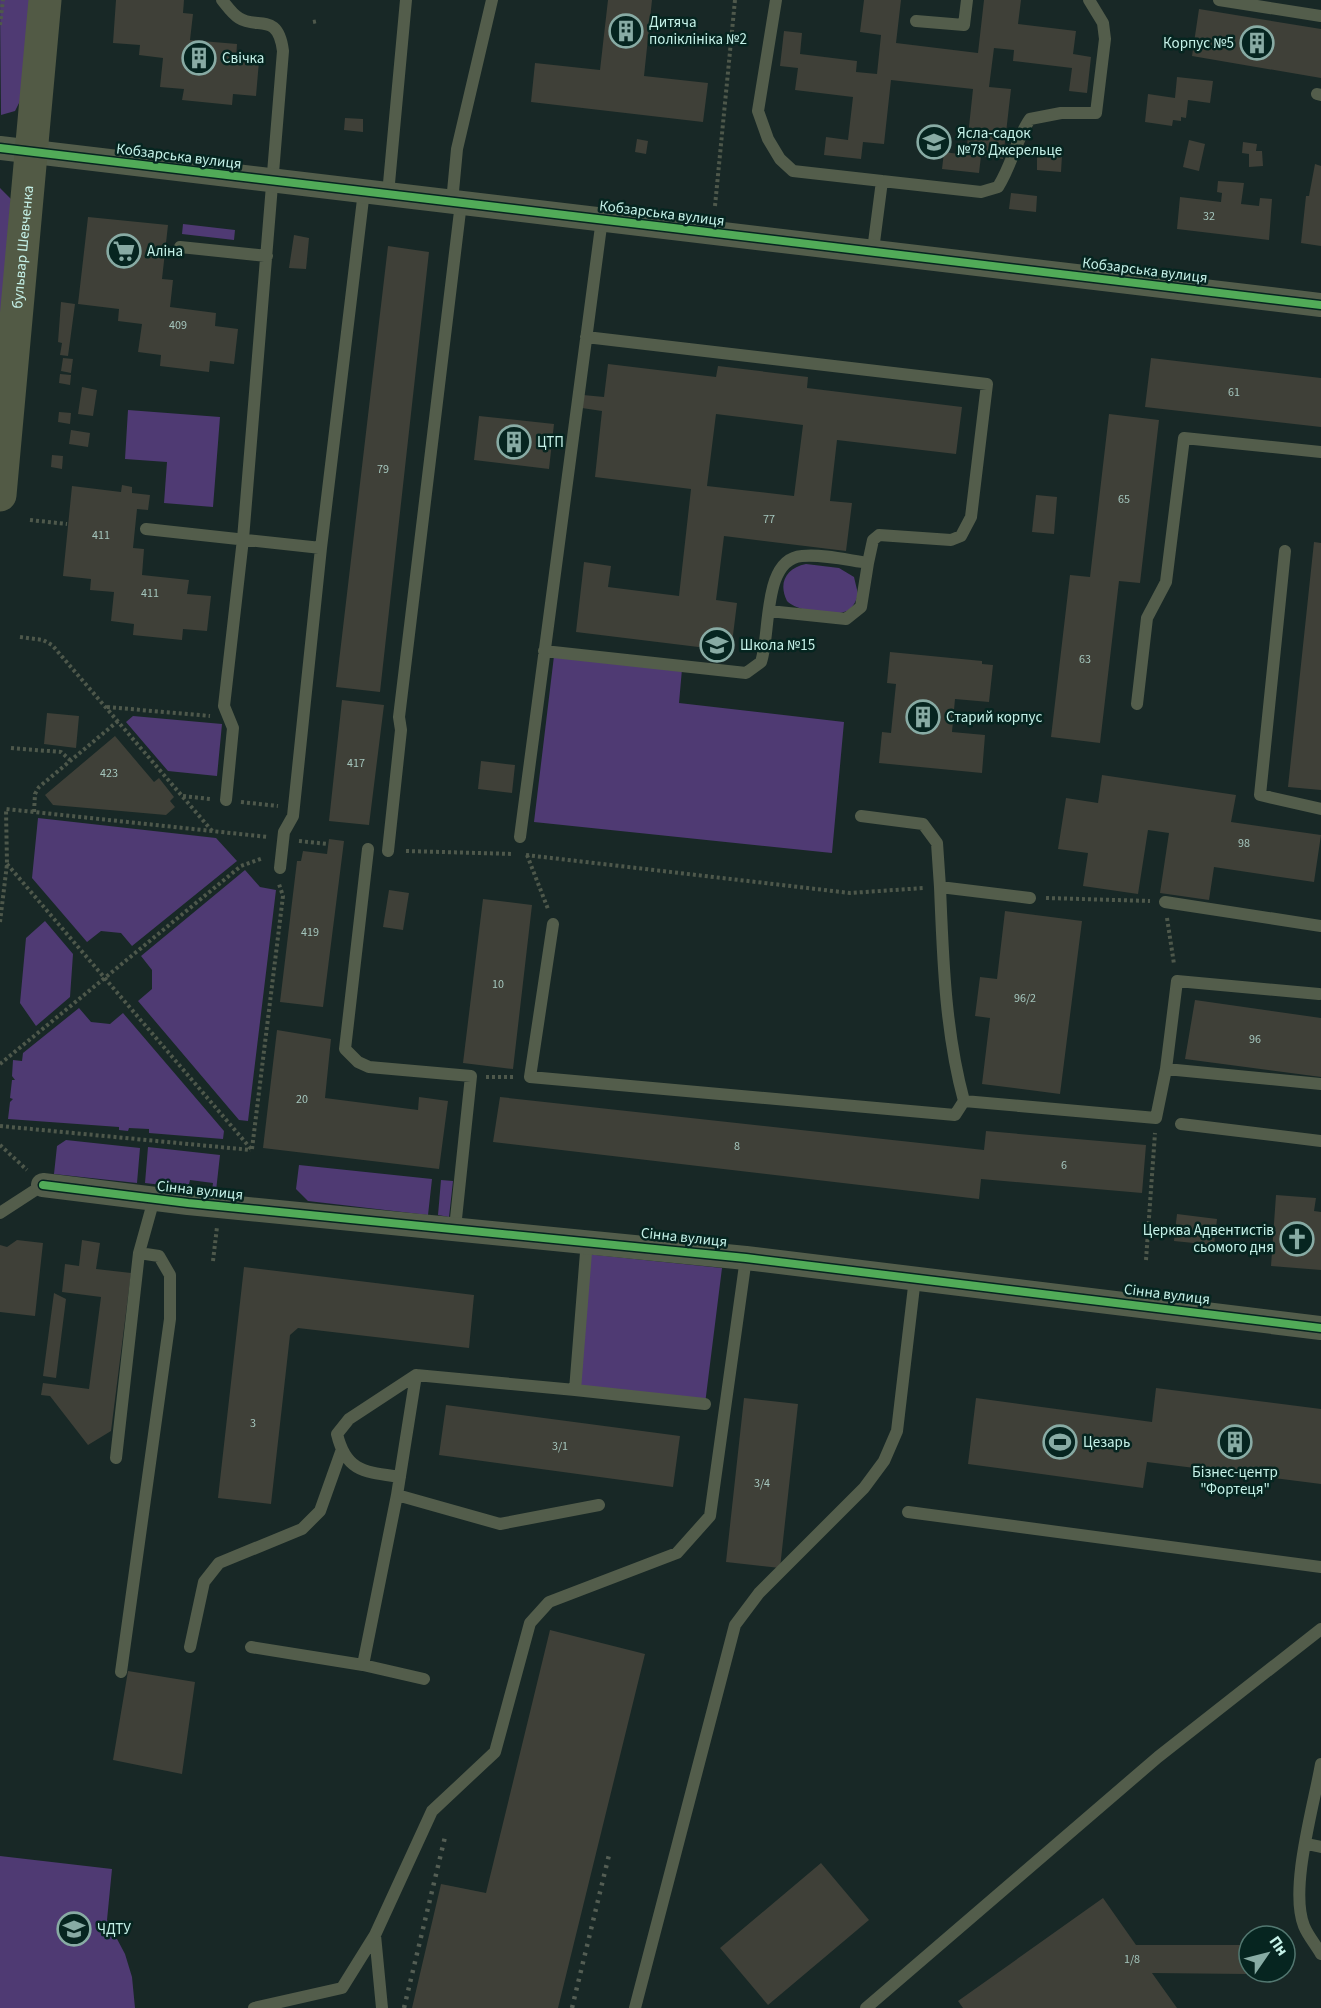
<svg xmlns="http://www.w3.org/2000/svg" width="1321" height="2008" font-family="'Source Sans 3',sans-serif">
<rect width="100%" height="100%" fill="#182826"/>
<path fill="#4f3a73" d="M0 0H30L21 99 15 111 1 115Z
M0 188 11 199 0 332Z
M183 224 235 230 234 240 182 234Z
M128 410 220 417 213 507 164 503 167 462 125 459Z
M806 564 839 568 854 577 858 594C856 602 852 610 844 612 830 617 797 611 787 601 778 583 786 568 806 564Z
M554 656 682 669 679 703 844 722 832 853 534 822Z
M133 716 222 724 217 776 168 771 126 722Z
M38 818 216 838 237 861 132 946 121 933 101 931 87 942 32 878Z
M245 870 260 887 276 890 248 1121 239 1120 138 1001 152 989V970L141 956Z
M45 921 73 954 70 997 36 1026 20 1003 26 938Z
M79 1008 91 1022 110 1024 123 1013 224 1131 223 1139 149 1133V1129L129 1128 128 1131 119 1130V1127L8 1119 10 1102 13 1099 10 1098 12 1080H15L12 1076 13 1060 22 1061 23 1053Z
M66 1140 140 1148 137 1183 54 1174 57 1146Z
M148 1147 220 1155 216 1191H212L213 1183 190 1180 188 1188 145 1183Z
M299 1165 432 1179 428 1215 308 1201 296 1189Z
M441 1180 453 1181 449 1217 438 1215Z
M586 1254 722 1268 705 1404 575 1390Z
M0 1856 112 1869 107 1920 125 1954 132 1977 135 2008H0Z"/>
<path fill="#3f4038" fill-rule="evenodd" d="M116 0H184L183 13 193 14 190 40 237 44 236 59 259 61 256 96 233 94 232 105 182 100 184 89 160 87 163 58 139 55 140 45 113 43Z
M608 0H652L644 76 708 83 703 122 531 102 535 63 600 70Z
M864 0H901L896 43 978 53 984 0H1021L1018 24 1076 31 1073 54 1091 57 1087 93 1069 91 1072 68 1013 61 1014 50 994 48 989 87 1011 89 1003 159 981 156 979 173 942 169 944 152 966 155 973 89 891 80 884 144 863 142 861 159 824 155 826 137 848 140 853 97 795 90 798 68 780 66 784 31 802 33 800 54 857 61 856 72 877 74 881 35 860 32Z
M1199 9 1321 29V78L1192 56Z
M1177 77 1213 81 1210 103 1188 100 1186 118 1181 117V121L1173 120 1172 126 1145 122 1148 94 1175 98Z
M345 118 363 119V132L344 130Z
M637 139 648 141 646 154 635 152Z
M1189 140 1205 144 1199 171 1183 167Z
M1243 142 1257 144 1256 151H1262L1263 166 1249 167V154L1242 153Z
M1037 154 1062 155 1061 172 1037 170Z
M1315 164 1321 166V246L1301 243 1306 196H1309Z
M1218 181 1244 183 1241 204 1259 206 1260 198 1272 199 1269 240 1177 229 1180 197 1221 202 1222 193 1217 192Z
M1011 193 1037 196 1036 212 1009 209Z
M88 217 168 225 162 279 173 280 170 307 216 313 215 326 238 329 234 364 210 361 209 372 160 366 161 355 138 352 142 324 118 321 119 309 78 304Z
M294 235 309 238 306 269 289 268Z
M388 246 429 252 380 692 336 687Z
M61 302 75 304 68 356 60 355 62 343 58 342Z
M63 358 73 359 71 373 61 371Z
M1151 358 1321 378V427L1145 407Z
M608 364 716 377 718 366 808 377 807 388 962 407 956 454 837 440 830 501 852 503 846 551 724 536 716 600 737 603 731 651 576 632 584 562 611 566 608 587 679 596 691 489 595 477 602 411 582 408 583 395 604 397ZM716 414 803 425 794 496 707 486Z
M60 374 71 375 70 385 59 383Z
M82 387 97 390 93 416 78 414Z
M59 412 71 413 70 424 58 422Z
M1109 414 1159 420 1140 583 1119 581 1100 743 1051 737 1070 575 1090 577Z
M479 416 554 424 549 469 474 460Z
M71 430 90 433 88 447 69 444Z
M52 455 63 456 62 469 51 467Z
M122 485 132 487V493L150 495 148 510 137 509 133 548 144 549 142 575 189 580 187 594 211 596 207 631 183 629 182 640 133 635 134 624 111 621 114 592 90 590 91 579 63 576 72 486 121 492Z
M1036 495 1057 497 1054 534 1032 532Z
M1314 542 1321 543V790L1288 787Z
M890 652 982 661V664L993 665 989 702 955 699 952 732 985 735 982 773 879 763 882 732 891 733 896 684 887 683Z
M342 700 384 705 369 825 329 821Z
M47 713 79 716 76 748 44 744Z
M115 736 154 782 159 778 174 797 170 801 175 807 166 815 53 805 45 795Z
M481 761 515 765 512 793 478 789Z
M1102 775 1236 795 1231 822 1321 835 1314 882 1214 867 1209 900 1160 893 1169 833 1148 830 1138 894 1083 886 1088 853 1058 849 1066 798 1098 803Z
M329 839 344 841 323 1007 280 1002 297 861H301L303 851 327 854Z
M389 890 409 893 403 930 383 927Z
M483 899 532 905 513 1069 463 1063Z
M1005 911 1082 921 1060 1094 982 1084 990 1018 975 1016 980 977 997 979Z
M1195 1000 1321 1018V1077L1185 1059Z
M277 1030 331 1039 325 1098 418 1110 419 1097 448 1101 439 1169 263 1148Z
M500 1097 984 1150 986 1131 1146 1145 1142 1193 981 1179 979 1199 493 1142Z
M1276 1195 1316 1198 1314 1211 1321 1212V1270L1271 1266Z
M1177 1214 1217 1219 1214 1245 1174 1241Z
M17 1240 43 1243 35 1316 0 1312V1245L7 1247Z
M82 1240 100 1243 96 1269 131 1273 111 1431 88 1445 50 1396 41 1395 43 1383 89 1389 101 1297 62 1292 65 1264 79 1266Z
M244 1267 474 1295 469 1348 298 1328 290 1335 271 1504 218 1498Z
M54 1293 66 1299 56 1378 43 1376Z
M1156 1388 1321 1409V1484L1147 1462 1143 1488 968 1464 976 1398 1152 1422Z
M744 1398 798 1404 780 1568 726 1562Z
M446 1405 680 1436 673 1487 439 1455Z
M550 1630 645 1654 558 2008H412L441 1884 486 1893Z
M128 1671 195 1682 182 1774 113 1760Z
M821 1863 869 1920 768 2005 720 1948Z
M1103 1898 1136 1945H1247V1974L1152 1973 1177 2008H963L958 2001Z"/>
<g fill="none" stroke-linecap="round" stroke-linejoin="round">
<path stroke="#4e584b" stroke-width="4" stroke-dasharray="3 3" stroke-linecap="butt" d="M313 22 318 21
M0 25 3 0
M715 206 735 0
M30 520 67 524
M20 637 43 640 52 645 213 832
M107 707 210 716
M11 748 61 752 70 760
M183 796 210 799
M241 802 278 806
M34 812 35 794 39 787 118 721
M299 841 328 844
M406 851 513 854
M526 855 850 893 924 888
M527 855 548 909
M7 864 252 1150
M1046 898 1150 901
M1167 918 1174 964
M0 922 7 864 6 809 268 837
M0 1064 241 866 263 858
M486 1077H515
M0 1126 251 1150
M0 1145 27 1170
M252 1149 283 896 279 884
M1146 1260 1155 1133
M213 1261 217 1227"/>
<path stroke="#535d4b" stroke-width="12" d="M222 0C227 6 232 14 239 18 257 30 278 11 283 51L243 539 224 706 233 728 226 800
M776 0 758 111 768 139 780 159 793 171 882 181 873 250
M1219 0 1321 16
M916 21 964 25 967 0
M1317 94 1321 95
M882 181 981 192 998 187C1013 163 1016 139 1030 119L1061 113H1096L1105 39 1103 23 1089 0
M388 194 406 0
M452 202 457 149 492 0
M180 247 267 256
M146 529 321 548
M1285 551 1260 795 1321 809
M769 611 846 619 861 607 868 563
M544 651 746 673 761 662C771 633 762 559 802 556 823 554 847 560 868 563L873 540 879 535 951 540 961 536 971 517 987 384 586 337
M1137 704 1147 618 1166 582 1184 438 1321 452
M861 816 923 824 937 843 940 887
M520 837 602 219
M368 849 345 1049 358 1062 369 1067 471 1076 455 1228
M388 851 401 730 399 717 461 203
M280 868 284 832 293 816 321 548 364 191
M1165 902 1321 926
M553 924 530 1077 955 1115 964 1101 1156 1118 1166 1069 1321 1084
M1166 1069 1177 981 1319 994
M964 1101C945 1031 943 959 940 887L1030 898
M1181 1124 1321 1141
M0 1213 43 1185
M587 1240 575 1390 705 1404
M575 1390 416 1375 397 1495 500 1524 599 1505
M116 1458 139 1253 154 1199
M400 1477C365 1472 346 1472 337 1434L349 1419 416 1375
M397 1495 363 1665 424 1679
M908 1512 1321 1567
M190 1647 204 1582 219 1563 302 1529 320 1511 341 1452
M251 1647 363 1665
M121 1672 170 1319V1275L159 1256 139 1253
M1321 1764C1314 1805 1289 1889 1304 1926 1308 1936 1316 1945 1321 1954
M1307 1844 1321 1847
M375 1935 382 2008
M254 2008 342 1988 375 1935 432 1811 495 1752 530 1623 549 1602 677 1553 710 1516 746 1258
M635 2008 735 1625 759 1593 864 1488 884 1461 897 1431 915 1278
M866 2008 1158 1757 1321 1629"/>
<path stroke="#535d4b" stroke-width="24" d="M0 148 1321 305
M43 1185 188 1203 746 1258 1321 1328"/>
<path stroke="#525a45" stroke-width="33" id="s1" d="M0 495 45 0"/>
<path stroke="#545e54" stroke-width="4.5" stroke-dasharray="3 6" stroke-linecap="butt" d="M404 2008 445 1837
M572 2008 609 1855"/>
<g stroke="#062520" stroke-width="11">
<path id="cycleway" d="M0 148 1321 305
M43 1185 188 1203 746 1258 1321 1328"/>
</g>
<use href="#cycleway" stroke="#51ab58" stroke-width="8"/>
</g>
<defs>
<g id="building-ring" transform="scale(1.725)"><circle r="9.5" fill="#062520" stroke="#88aba4" stroke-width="1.5"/><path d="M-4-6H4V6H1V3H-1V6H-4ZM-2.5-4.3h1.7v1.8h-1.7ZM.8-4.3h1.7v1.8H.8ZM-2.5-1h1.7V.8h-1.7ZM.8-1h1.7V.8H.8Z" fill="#88aba4"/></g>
<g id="school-ring" transform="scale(1.725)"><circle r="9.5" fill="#062520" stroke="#88aba4" stroke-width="1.5"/><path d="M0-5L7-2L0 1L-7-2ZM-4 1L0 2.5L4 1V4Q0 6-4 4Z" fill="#88aba4"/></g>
<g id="supermarket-ring" transform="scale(1.725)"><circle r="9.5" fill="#062520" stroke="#88aba4" stroke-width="1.5"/><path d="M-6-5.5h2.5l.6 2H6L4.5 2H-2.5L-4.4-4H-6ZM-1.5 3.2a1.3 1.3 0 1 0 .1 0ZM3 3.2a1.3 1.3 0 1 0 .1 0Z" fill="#88aba4"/></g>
<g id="church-ring" transform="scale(1.725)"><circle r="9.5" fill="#062520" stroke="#88aba4" stroke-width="1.5"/><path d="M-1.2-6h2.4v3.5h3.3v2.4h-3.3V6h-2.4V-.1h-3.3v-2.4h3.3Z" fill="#88aba4"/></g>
<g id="stadium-ring" transform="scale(1.725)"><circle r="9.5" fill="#062520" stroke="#88aba4" stroke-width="1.5"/><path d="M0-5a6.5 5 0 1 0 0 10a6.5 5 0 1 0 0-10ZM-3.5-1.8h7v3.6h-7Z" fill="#88aba4"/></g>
<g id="university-ring" transform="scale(1.725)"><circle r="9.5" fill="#062520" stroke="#88aba4" stroke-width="1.5"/><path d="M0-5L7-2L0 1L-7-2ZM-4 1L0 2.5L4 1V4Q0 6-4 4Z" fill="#88aba4"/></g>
</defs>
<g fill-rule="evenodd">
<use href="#building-ring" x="626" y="31"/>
<use href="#building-ring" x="1257" y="43"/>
<use href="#building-ring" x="199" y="58"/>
<use href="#school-ring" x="934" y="142"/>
<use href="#supermarket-ring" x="124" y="251"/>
<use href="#building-ring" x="514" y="442"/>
<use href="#school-ring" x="717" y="645"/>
<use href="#building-ring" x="923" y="717"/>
<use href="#church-ring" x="1297" y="1239"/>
<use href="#stadium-ring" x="1060" y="1442"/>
<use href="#building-ring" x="1235" y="1442"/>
<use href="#university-ring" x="74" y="1929"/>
</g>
<g text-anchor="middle" stroke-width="5" stroke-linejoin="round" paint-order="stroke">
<g font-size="12" fill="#a4c5bc">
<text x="1209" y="220">32</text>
<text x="178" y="329">409</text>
<text x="1234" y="396">61</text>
<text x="383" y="473">79</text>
<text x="1124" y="503">65</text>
<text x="769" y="523">77</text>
<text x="101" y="539">411</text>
<text x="150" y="597">411</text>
<text x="1085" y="663">63</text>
<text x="356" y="767">417</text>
<text x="109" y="777">423</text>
<text x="1244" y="847">98</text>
<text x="310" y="936">419</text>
<text x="498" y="988">10</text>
<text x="1025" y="1002">96/2</text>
<text x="1255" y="1043">96</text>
<text x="302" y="1103">20</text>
<text x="737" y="1150">8</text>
<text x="1064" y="1169">6</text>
<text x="253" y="1427">3</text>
<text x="560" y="1450">3/1</text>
<text x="762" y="1487">3/4</text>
<text x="1132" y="1963">1/8</text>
</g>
<g font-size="15" fill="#c5f1e8" stroke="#062520" text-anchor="start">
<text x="649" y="27">Дитяча<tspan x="649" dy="17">поліклініка №2</tspan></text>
<text x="1234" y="48" text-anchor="end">Корпус №5</text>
<text x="222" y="63">Свічка</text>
<text x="957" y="138">Ясла-садок<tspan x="957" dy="17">№78 Джерельце</tspan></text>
<text x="147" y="256">Аліна</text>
<text x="537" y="447">ЦТП</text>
<text x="740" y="650">Школа №15</text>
<text x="946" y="722">Старий корпус</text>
<text x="1274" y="1235" text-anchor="end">Церква Адвентистів<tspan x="1274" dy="17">сьомого дня</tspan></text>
<text x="1083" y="1447">Цезарь</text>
<text x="1235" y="1477" text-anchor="middle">Бізнес-центр<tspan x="1235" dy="17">"Фортеця"</tspan></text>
<text x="97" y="1934">ЧДТУ</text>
</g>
<g font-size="15" fill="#c5f1e8" stroke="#062520">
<text transform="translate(179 156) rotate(7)" y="5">Кобзарська вулиця</text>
<text transform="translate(662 213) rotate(7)" y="5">Кобзарська вулиця</text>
<text dy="5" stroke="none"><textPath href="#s1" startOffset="249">бульвар Шевченка</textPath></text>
<text transform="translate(1145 270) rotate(7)" y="5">Кобзарська вулиця</text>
<text transform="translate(200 1190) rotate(6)" y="5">Сінна вулиця</text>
<text transform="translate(684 1237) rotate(6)" y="5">Сінна вулиця</text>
<text transform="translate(1167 1294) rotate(7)" y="5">Сінна вулиця</text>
</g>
</g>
<g transform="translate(1267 1954) rotate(55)"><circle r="28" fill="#062520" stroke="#527770" stroke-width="1.5"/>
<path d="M0-4.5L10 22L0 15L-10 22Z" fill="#88aba4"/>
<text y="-9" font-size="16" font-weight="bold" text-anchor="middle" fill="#c5f1e8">Пн</text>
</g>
</svg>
